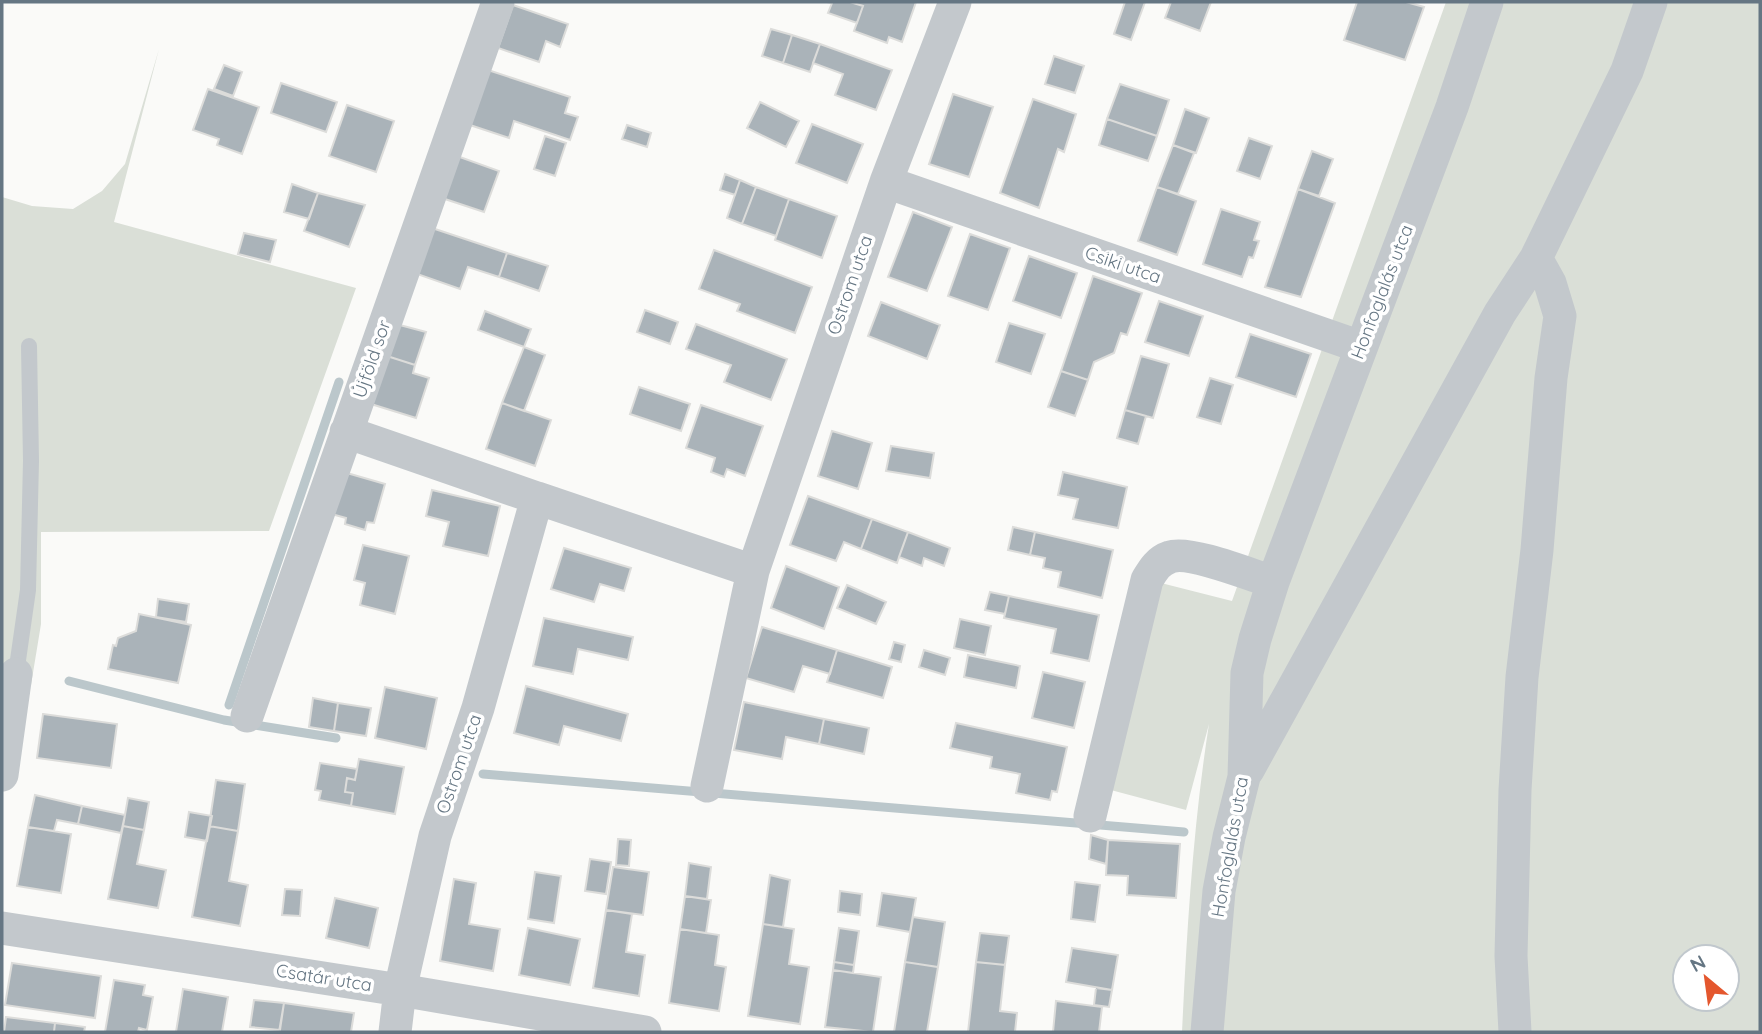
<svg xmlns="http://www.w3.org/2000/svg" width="1762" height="1034" font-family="Quicksand,sans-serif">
<rect width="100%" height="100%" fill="#fafaf8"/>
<path fill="#dadfd7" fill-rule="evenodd" d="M1446 2H1760V1032H1182C1187 929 1193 826 1209 724L1186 810 1107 789 1161 583 1232 601ZM1685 957H1727V999H1685Z
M159 49 114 222 356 288 269 531 41 532V624L31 685 2 679V197L32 206 73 209 102 191 125 164Z"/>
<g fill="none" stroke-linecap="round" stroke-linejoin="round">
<path stroke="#bbc7cb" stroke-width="9" d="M69 681 224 720 336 738
M229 705 339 382
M483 774 1184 832"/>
</g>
<path fill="#aab3b9" stroke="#dcdcda" stroke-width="2" d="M827 2H850L863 6 857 23 828 13 832 3Z
M850 2H916L902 42 889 37 887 43 854 31 863 6Z
M1125 2H1145L1131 40 1114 34Z
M1171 2H1211L1200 31 1165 18Z
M1357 2H1406L1424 7 1405 60 1344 40Z
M513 5 568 24 560 47 546 41 539 62 498 48Z
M771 29 792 35 783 63 762 56Z
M792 35 820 44 810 72 783 63Z
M820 44 892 70 876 110 835 95 843 74 813 63Z
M1054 56 1084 66 1075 93 1045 84Z
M224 65 242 72 233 96 214 89Z
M488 70 570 97 565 113 578 117 570 140 514 121 509 138 470 125Z
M281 83 337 102 326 132 271 113Z
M1120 84 1169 100 1157 136 1107 119Z
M208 89 259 107 242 154 217 145 219 139 193 130Z
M953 94 993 107 969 177 929 164Z
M1033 99 1076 114 1064 152 1058 149 1039 208 1000 193Z
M760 102 799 121 786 147 747 128Z
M347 105 394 121 376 172 329 156Z
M1185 109 1209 118 1196 153 1173 145Z
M1107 119 1157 136 1148 161 1099 145Z
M812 124 863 144 847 183 796 163Z
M627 125 651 133 647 147 622 139Z
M545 136 566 143 555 176 534 169Z
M1249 138 1272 146 1260 179 1237 171Z
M1173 145 1194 153 1178 194 1157 187Z
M1312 151 1333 159 1319 196 1298 189Z
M457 156 499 171 484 212 442 198Z
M725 174 740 180 735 195 720 190Z
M740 180 756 187 742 224 727 218Z
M292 184 318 193 309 219 284 212Z
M756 187 789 199 776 236 742 224Z
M1157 187 1196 201 1177 255 1138 241Z
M1298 189 1335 203 1301 297 1265 287Z
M318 193 365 205 349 247 304 231Z
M789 199 837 216 822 258 775 240Z
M1221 209 1260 222 1254 240 1259 241 1253 258 1249 257 1242 277 1203 264Z
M913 212 952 227 927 291 888 277Z
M432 228 507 253 499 277 468 267 460 289 417 274Z
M244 233 276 240 270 262 238 254Z
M970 234 1010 248 988 310 948 296Z
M714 250 812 287 795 333 737 311 740 304 699 289Z
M507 253 548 266 539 291 499 277Z
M1029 256 1077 273 1061 318 1013 301Z
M1093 276 1142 293 1127 335 1121 333 1114 353 1094 362 1088 380 1061 371Z
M1159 301 1203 316 1189 356 1145 342Z
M881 302 940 325 927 359 868 336Z
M645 310 678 322 670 344 637 332Z
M485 311 531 329 524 347 478 330Z
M1009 323 1045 334 1031 374 996 362Z
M396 324 426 332 415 365 387 356Z
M696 324 787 359 771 400 724 382 731 365 686 349Z
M1250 334 1311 354 1296 397 1236 377Z
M524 347 545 355 524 411 502 403Z
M387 356 415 365 413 373 429 378 416 418 371 404Z
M1141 356 1169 364 1153 418 1125 410Z
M1061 371 1088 380 1075 416 1048 407Z
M1210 378 1233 385 1221 424 1197 417Z
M639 387 690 404 681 431 630 414Z
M502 403 551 420 535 466 486 449Z
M701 405 763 426 745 476 727 469 724 477 711 472 715 458 686 448Z
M1125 410 1146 416 1138 444 1117 438Z
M832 431 872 443 858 489 818 476Z
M891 446 934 453 930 478 886 471Z
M340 471 385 484 374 523 367 522 365 530 345 524 346 518 328 513Z
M1063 472 1127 487 1118 528 1073 519 1078 499 1058 495Z
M432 490 500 506 488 556 443 546 449 522 426 516Z
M808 496 872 519 861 549 844 542 836 561 790 545Z
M872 519 908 532 897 563 861 549Z
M1013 527 1035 532 1030 555 1008 550Z
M908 532 950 548 944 566 924 558 922 566 899 557Z
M1035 532 1113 550 1102 598 1058 587 1061 572 1043 568 1045 558 1030 555Z
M363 545 409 556 395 614 360 605 365 583 354 580Z
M564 548 631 568 624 591 600 584 594 602 551 589Z
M786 566 839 587 824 629 771 608Z
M847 585 886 602 876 624 837 608Z
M990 592 1009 596 1005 614 985 610Z
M1009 596 1099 615 1089 661 1051 653 1056 629 1004 618Z
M158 599 189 604 186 622 156 617Z
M139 614 191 625 178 683 108 669 113 645 116 646 118 638 136 631Z
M544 618 633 637 628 660 578 649 573 674 533 666Z
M960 619 991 626 985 655 954 648Z
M762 627 837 650 830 674 803 666 794 692 746 678Z
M894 642 905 645 901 662 889 659Z
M837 650 892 667 883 698 827 682Z
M924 650 950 658 945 675 919 667Z
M968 655 1020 666 1016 688 964 677Z
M1043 672 1085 682 1074 728 1032 718Z
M526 686 628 714 621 741 564 726 559 745 514 733Z
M385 687 437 698 426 749 375 738Z
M313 698 338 703 334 731 309 727Z
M744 702 824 719 819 744 786 737 782 759 734 750Z
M338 703 371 708 366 736 334 731Z
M43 714 117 724 111 768 37 758Z
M824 719 869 728 864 754 819 744Z
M956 723 1067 747 1057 792 1052 791 1050 800 1016 793 1020 774 990 768 992 757 950 748Z
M359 759 404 767 395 814 351 806 353 793 345 792 347 778 355 780Z
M320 763 357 769 355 780 347 778 345 792 353 793 351 806 319 800 321 791 315 790Z
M216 780 245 784 238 831 209 826Z
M35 795 82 806 78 824 57 820 54 831 28 827Z
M128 798 149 802 144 830 123 826Z
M82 806 125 815 121 833 78 824Z
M189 812 212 816 207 841 185 837Z
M123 826 144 830 137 864 166 870 158 908 108 899Z
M209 826 238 831 229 881 248 885 240 926 192 917Z
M28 827 71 834 61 893 17 886Z
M1091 835 1108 840 1106 864 1089 859Z
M618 839 631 840 629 866 616 865Z
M1108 840 1180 844 1176 898 1127 895 1128 876 1106 875Z
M590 859 611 862 606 894 585 891Z
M689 863 711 867 707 899 685 896Z
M613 867 649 872 643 915 606 910Z
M535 872 561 876 554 923 528 919Z
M770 875 790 880 783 927 763 924Z
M454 879 476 883 469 924 500 929 493 971 440 961Z
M1075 882 1100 885 1095 922 1071 919Z
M285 889 302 890 300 916 282 915Z
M840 891 862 894 860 915 838 912Z
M882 893 916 898 910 932 877 926Z
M685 896 711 900 706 933 680 929Z
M335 898 378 908 369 948 326 938Z
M606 910 632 914 626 952 645 955 639 996 593 988Z
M913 917 945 922 938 967 905 962Z
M763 924 794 929 789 964 809 967 800 1024 748 1016Z
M528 928 580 939 570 985 519 975Z
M839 928 859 931 854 965 834 962Z
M680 929 719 935 715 965 726 967 719 1011 669 1003Z
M980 933 1009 936 1005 965 976 962Z
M1072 948 1118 955 1112 990 1066 982Z
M834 962 854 965 853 973 833 970Z
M905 962 938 967 927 1032H894Z
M976 962 1005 965 1000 1011 1017 1013 1015 1032H968Z
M12 963 101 976 95 1018 5 1005Z
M833 970 881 977 873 1032 825 1027Z
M114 980 145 985 143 995 153 997 147 1030 139 1028 138 1032H105Z
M1096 988 1112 990 1109 1007 1094 1005Z
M183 989 228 997 222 1032H176Z
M254 1000 284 1003 280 1030 250 1027Z
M1056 1001 1102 1007 1099 1032H1053Z
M284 1003 354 1013 351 1032H279Z
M6 1017 55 1023 54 1032H4Z
M55 1023 85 1027 84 1032H54Z"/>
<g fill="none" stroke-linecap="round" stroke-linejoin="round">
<path stroke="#c3c8cc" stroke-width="16" d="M16 674 28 590 31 461 29 346"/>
<path stroke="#c3c8cc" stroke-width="33" d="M886 182 1361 347
M346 432 537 498 478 708 435 836 400 990 395 1032
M537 498 753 571
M247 716 498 2
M1248 770 1500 313 1536 258 1627 71 1651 2
M2 775 16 674
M707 786 753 571 886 182 955 2
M1090 816 1147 580C1153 570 1158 561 1170 557 1189 550 1251 575 1273 582
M2 928 400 990 645 1032
M1207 1032 1219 891 1229 837 1244 777 1247 673 1255 639 1273 582 1452 107 1487 2
M1515 1032 1511 956 1515 790 1522 677 1537 550 1551 378 1560 316 1550 283 1536 258"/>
</g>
<g text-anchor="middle" stroke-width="7" stroke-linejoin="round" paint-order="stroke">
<g font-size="18" fill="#657683" stroke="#fff">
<text transform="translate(1123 265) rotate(19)" y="6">Csiki utca</text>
<text transform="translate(850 285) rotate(-71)" y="6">Ostrom utca</text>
<text transform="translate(1382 292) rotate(-69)" y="6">Honfoglalás utca</text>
<text transform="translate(372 359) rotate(-71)" y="6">Újföld sor</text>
<text transform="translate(459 764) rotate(-71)" y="6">Ostrom utca</text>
<text transform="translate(1230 847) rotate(-80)" y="6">Honfoglalás utca</text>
<text transform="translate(324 978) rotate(9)" y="6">Csatár utca</text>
</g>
</g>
<rect width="1762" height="1034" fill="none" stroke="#657683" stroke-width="7"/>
<g transform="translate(1706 978) rotate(331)"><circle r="33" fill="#ffffff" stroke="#c1c8cd" stroke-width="2"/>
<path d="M0-5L12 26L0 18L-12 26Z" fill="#e4572e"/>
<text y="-10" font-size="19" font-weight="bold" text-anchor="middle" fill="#657683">N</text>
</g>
</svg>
